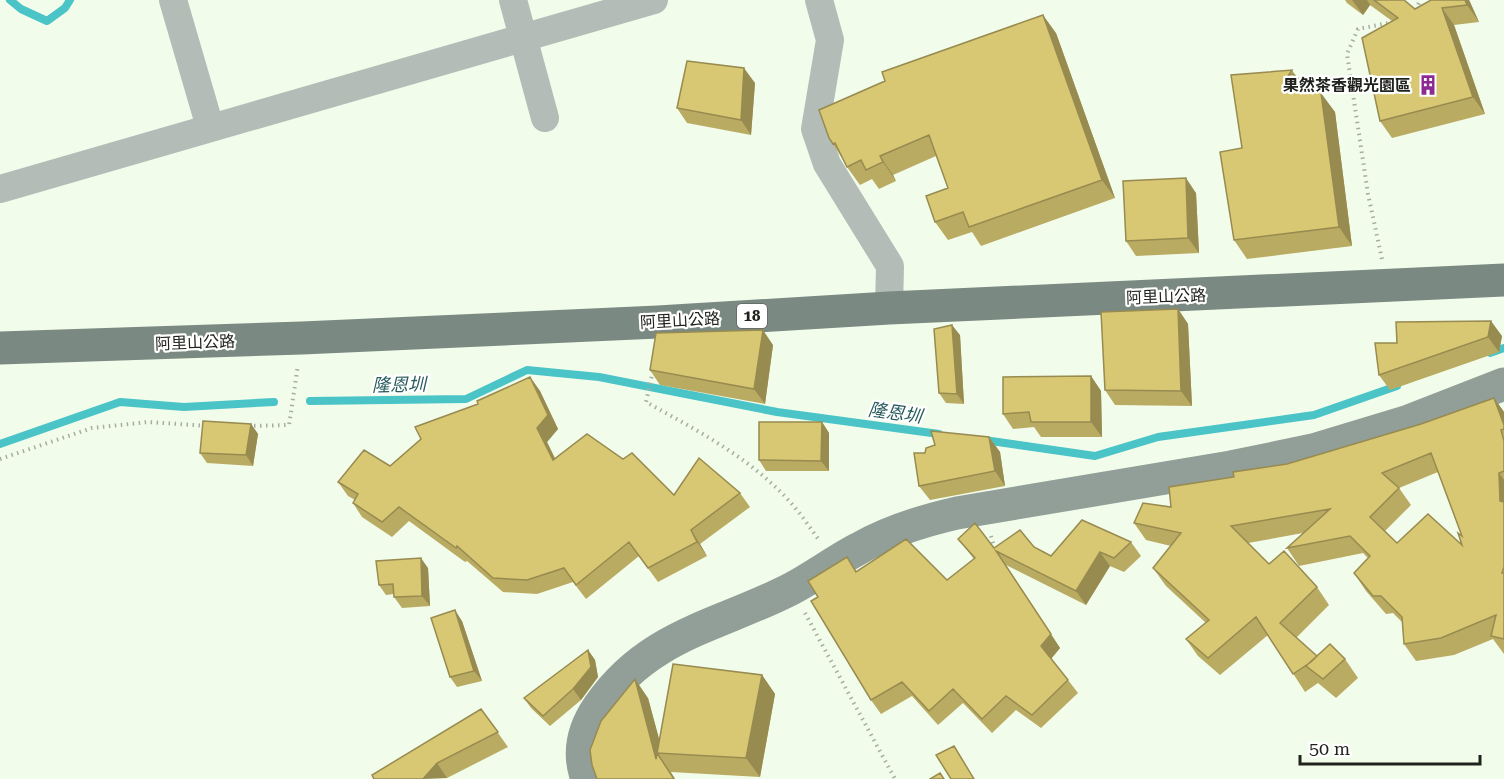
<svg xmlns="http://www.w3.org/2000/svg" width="1504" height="779" font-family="'Roboto Serif','Noto Sans TC',serif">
<rect width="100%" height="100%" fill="#f2fceb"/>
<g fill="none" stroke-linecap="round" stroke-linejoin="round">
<path stroke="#4ac4c7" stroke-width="8" d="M10 0 21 9 47 21 65 8 70 0
M1490 353 1504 348
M310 401 466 399 527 370 599 377 777 412 939 434
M984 440 1095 456 1158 437 1314 415 1397 386
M0 444 120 402 184 407 274 402"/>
<path stroke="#a6aea1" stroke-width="4" stroke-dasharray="1.5 4.5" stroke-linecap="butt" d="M1416 10 1420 0
M1382 259 1368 194 1347 54 1358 29 1393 22
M653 371 646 402C698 431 751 458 791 503 801 514 810 528 819 540
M248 426 289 425 298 365
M0 459 92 428 148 422 208 426
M991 536 996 552
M805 613 895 779"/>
<path stroke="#b3bcb7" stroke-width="28" d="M173 0 210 127
M513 0 545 118
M819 0 830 40 815 129 827 164 890 266 889 308
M0 189 654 0"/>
<path stroke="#929e98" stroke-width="33" d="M587 779C577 752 583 729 599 706 649 634 719 626 791 589 814 577 835 561 858 549 889 531 922 521 957 513L1231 467 1313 450 1409 421 1504 384"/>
<path stroke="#7a8982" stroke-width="33" d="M0 348 302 338 658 322 889 308 1504 280"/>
</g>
<path fill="#baab63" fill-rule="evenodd" d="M1345 0H1404L1415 9 1431 0H1469L1479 22 1454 25 1485 114 1392 138 1380 121 1392 21 1370 5 1363 15 1347 3Z
M1056 33 1115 198 981 246 972 232 948 240 935 222 948 188 936 156 893 175 896 181 879 189 872 179 860 185 847 167 842 158 829 138Z
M1292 70 1297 77 1335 112 1352 246 1247 259 1234 240 1242 148Z
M755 83 751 135 687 123 677 108Z
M1196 193 1199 253 1136 256 1126 241Z
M1178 309 1188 324 1192 406 1115 405 1105 390Z
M960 335 964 404 946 403 939 393Z
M1502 336 1499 352 1390 390 1379 375 1397 343Z
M773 345 765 404 660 385 650 370Z
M1091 376 1101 391 1102 437H1041L1034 427 1013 429 1003 414Z
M530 377 540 391 558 429 547 442 555 458 674 495 740 493 750 507 700 544 707 556 658 582 639 556 586 599 573 582 537 594 503 592 467 561 465 562 409 521 392 537 362 517 353 503 355 500 348 496 338 482 390 466Z
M1494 398 1504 412V654L1493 639 1454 655 1416 661 1404 644 1402 622 1393 613 1386 614 1366 591 1354 573 1368 558 1363 553 1299 566 1287 548 1303 533 1248 543 1269 564 1317 587 1329 605 1296 638 1317 656 1345 659 1358 678 1336 698 1318 683 1305 692 1268 635 1220 675 1198 656 1186 639 1206 623 1166 586 1153 568 1171 546 1146 540 1134 523 1171 507 1234 477 1287 464 1421 424ZM1438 472 1462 536V545L1397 543 1385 531 1411 505 1399 488Z
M822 422 829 433V471H766L759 460Z
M251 424 258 434 253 466 207 463 200 453Z
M989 437 1000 452 1005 486 930 500 919 486 925 453Z
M958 539 994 548 1034 547 1051 556 1131 542 1141 556 1124 572 1110 566 1086 605 1006 565 1060 648 1051 659 1068 680 1078 693 1041 728 1016 710 992 733 963 703 938 725 912 696 881 714 871 700 947 580 974 559Z
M428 568 430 606 402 608 394 597V594L386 595 379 585Z
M462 621 482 681 457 687 450 677Z
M588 650 595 660 598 677 581 700 550 726 531 708 524 698Z
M762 675 775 694 760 777 671 772 675 779H597L648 698 659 740Z
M481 709 508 747 447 778 374 779Z"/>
<path fill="#978b50" d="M1352 0H1367L1370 5 1363 15Z
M1465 0H1469L1470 2 1479 22 1467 5Z
M1442 8 1454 25 1485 114 1473 97Z
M1043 15 1056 33 1115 198 1102 180Z
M744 68 755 83 751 135 741 120Z
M1321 93 1335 112 1352 246 1339 227Z
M880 156 893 175 896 181 883 162Z
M1186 178 1196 193 1199 253 1188 238Z
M1178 309 1188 324 1192 406 1181 391Z
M1491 321 1502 336 1499 352 1488 337Z
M952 325 960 335 964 404 957 394Z
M763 330 773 345 765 404 754 389Z
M1091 376 1101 391 1102 437 1091 422Z
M530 377 540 391 558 429 547 442 562 474 553 460 537 428Z
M1494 398 1504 412V425Z
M822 422 829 433V471L821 461Z
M251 424 258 434 253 466 246 455Z
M989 437 1000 452 1005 486 995 471Z
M1499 473 1504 480V506L1500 501Z
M691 530 700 544 707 556 697 542Z
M996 551 1060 648 1050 660 1041 646Z
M1100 552 1110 566 1086 605 1076 591Z
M421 558 428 568 430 606 422 596Z
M455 610 462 621 482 681 474 671Z
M588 650 595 660 598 677 581 700 573 689Z
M762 675 775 694 760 777 746 758Z
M635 679 648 698 663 753H657L675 779 656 759Z
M437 763 447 778 423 779Z"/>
<path fill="#d8c773" stroke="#978b50" stroke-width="1.5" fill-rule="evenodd" d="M1374 0H1404L1415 9 1431 0H1465L1467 5 1442 8 1473 97 1380 121 1362 38 1398 18Z
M1043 15 1102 180 969 227 963 212 935 222 926 196 948 188 929 135 880 156 883 162 866 170 861 160 847 167 835 143 833 144 829 138 819 110 885 81 882 72Z
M687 61 744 68 741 120 677 108Z
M1292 70 1288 76 1292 74 1321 93 1339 227 1234 240 1220 152 1242 148 1231 75Z
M1186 178 1188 238 1126 241 1123 181Z
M1178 309 1181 391 1105 390 1101 312Z
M1491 321 1488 337 1379 375 1375 343H1397L1396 322Z
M952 325 957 394 939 393 934 329Z
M763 330 754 389 650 370 656 333Z
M1091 376V422H1031L1029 412 1003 414V377Z
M530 377 548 415 537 428 553 460 587 434 623 459 632 453 674 495 699 458 740 493 691 530 697 542 648 568 629 542 576 585 564 568 527 580 493 578 457 546 456 548 399 507 382 522 353 503 358 494 338 482 364 450 390 466 421 439 415 427 478 404 477 401Z
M1494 398 1504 425V429L1501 430 1504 441V471L1499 473 1500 501 1504 502V567L1502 573H1504V639L1491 636 1496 615 1441 638 1404 644 1402 617 1381 596H1373L1354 573 1370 556 1350 536 1287 548 1330 509 1231 526 1269 564 1284 551 1317 587 1280 623 1317 656 1311 662 1293 674 1256 617 1208 658 1186 639 1209 620 1153 568 1181 533 1134 523 1143 503 1171 507 1169 487 1234 477 1233 472 1287 464 1421 424ZM1431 453 1462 536 1458 533 1462 545 1428 514 1397 543 1370 517 1399 488 1382 473Z
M203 421 251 424 246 455 200 453Z
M759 422H822L821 461 759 460Z
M931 431 989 437 995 471 919 486 914 453H925L926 448 935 445Z
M1082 520 1131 542 1114 558 1100 552 1076 591 996 551 1051 634 1041 646 1068 680 1032 715 1006 696 982 719 953 689 929 711 902 682 871 700 811 601 818 597 808 581 847 557 856 572 906 539 947 580 975 558 958 539 975 523 994 548 1020 530 1034 547 1051 556Z
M421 558 422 596 394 597 393 584 379 585 376 561Z
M455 610 474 671 450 677 431 618Z
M1330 644 1345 659 1323 679 1306 666Z
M588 650 591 667 573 689 543 716 524 698Z
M673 664 762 675 746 758 657 753 674 779H597L592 765 590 750 601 721 635 679 656 759Z
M481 709 498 732 437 763 423 779H374L372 775Z
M954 746 974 779H951L936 755Z
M940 773 944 779H930Z"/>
<defs>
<g id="building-bare" transform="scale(1.62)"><path d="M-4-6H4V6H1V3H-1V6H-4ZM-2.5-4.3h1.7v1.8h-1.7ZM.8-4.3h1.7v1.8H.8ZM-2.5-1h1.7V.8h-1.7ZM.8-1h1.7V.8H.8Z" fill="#8c2992" stroke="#fff" stroke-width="2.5" paint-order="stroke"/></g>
</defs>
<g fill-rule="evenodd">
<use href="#building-bare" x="1428" y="85"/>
</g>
<g text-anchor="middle" stroke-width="4.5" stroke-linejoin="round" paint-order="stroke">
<rect fill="#fff" stroke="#636561" stroke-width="1.5" x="737" y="304" width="30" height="24" rx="4.5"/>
<g font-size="15" font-weight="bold" fill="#20231d">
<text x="752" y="321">18</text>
</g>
<g font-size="16" font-weight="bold" fill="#20231d" stroke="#fff" text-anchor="end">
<text x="1411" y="91">果然茶香觀光園區</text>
</g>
<g font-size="16" fill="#20231d" stroke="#fff">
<text transform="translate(1166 296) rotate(-2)" y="6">阿里山公路</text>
<text transform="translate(680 320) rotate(-3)" y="6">阿里山公路</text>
<text transform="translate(195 342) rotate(-2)" y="6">阿里山公路</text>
</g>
<g font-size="18" font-style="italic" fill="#295c5e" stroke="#fff">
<text transform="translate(399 385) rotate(-1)" y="6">隆恩圳</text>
<text transform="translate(895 413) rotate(8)" y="6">隆恩圳</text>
</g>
</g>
<path d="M1300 755v9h180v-9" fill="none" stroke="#20231d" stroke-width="3"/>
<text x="1309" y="755" font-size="18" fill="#20231d" stroke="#ffffff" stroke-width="4.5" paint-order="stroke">50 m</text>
</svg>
